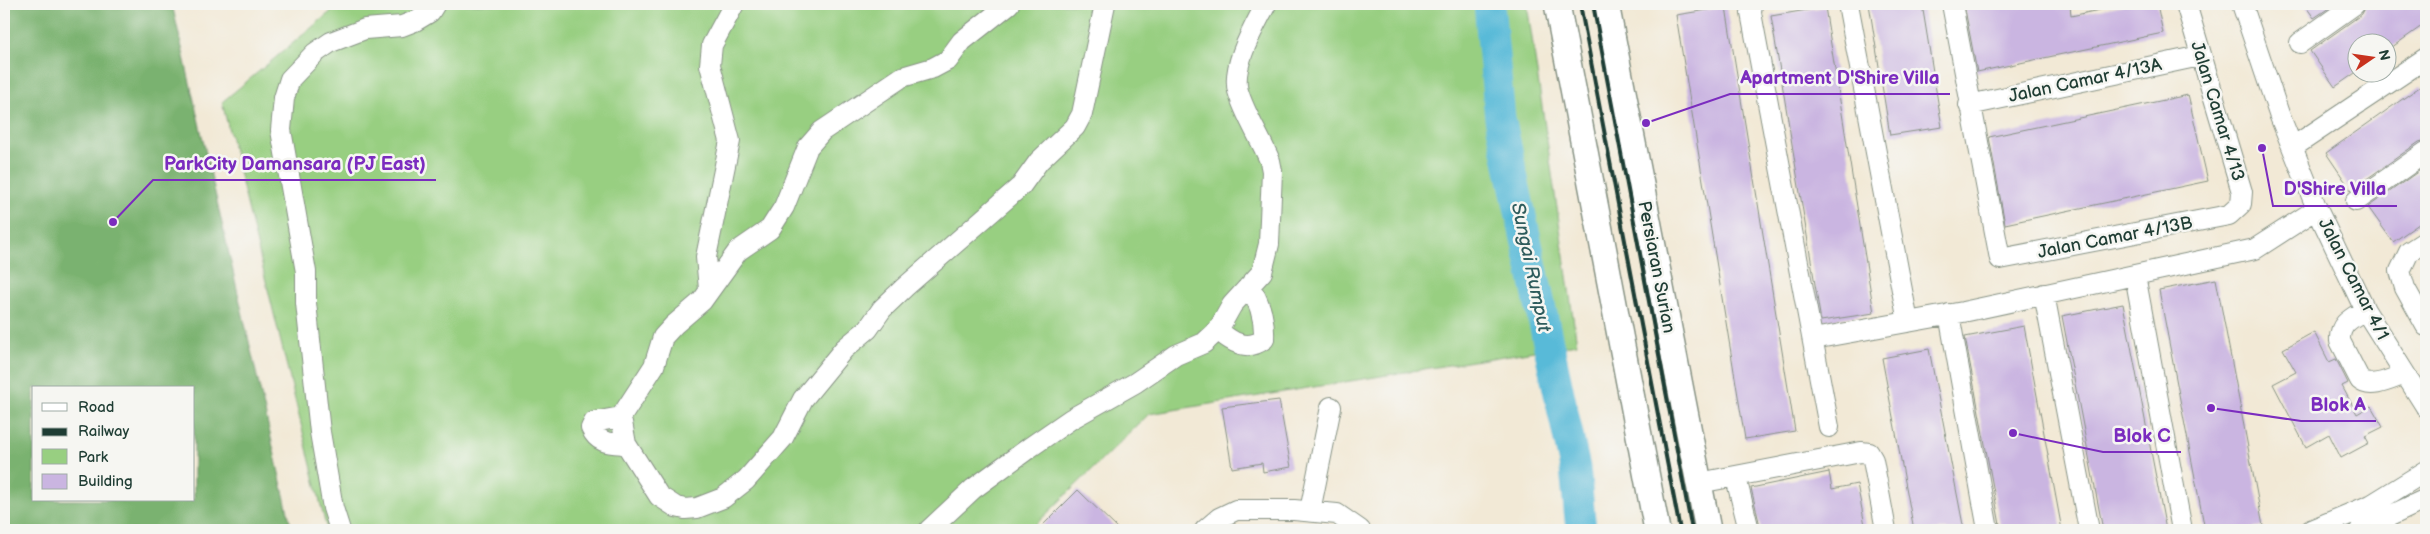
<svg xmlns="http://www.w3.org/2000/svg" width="2430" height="534" font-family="'Balsamiq Sans',sans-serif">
<rect width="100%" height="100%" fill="#f6f6f2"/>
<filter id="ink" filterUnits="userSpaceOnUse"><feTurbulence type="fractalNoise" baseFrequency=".02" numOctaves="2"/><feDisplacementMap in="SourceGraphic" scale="10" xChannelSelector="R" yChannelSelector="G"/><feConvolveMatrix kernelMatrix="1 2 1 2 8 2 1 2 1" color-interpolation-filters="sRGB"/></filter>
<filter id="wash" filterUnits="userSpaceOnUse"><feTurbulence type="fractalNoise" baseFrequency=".0096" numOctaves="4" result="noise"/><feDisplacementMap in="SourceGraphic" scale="20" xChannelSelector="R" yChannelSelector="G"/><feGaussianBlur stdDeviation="1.12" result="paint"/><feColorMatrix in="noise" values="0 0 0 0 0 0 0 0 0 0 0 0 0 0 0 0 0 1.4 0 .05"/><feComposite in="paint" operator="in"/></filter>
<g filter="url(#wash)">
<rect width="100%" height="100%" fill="#f2e9d6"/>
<path fill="#98cf81" stroke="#5c865a" d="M340 4H1527L1577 344 1149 414 1030 530H327L222 102Z"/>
<path fill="#7ab26f" stroke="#4c7852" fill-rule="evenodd" d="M4 4H172L292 530H4ZM34 388H194V500H34Z"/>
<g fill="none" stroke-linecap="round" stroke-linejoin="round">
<path stroke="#59bad8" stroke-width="31" d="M1489 4 1500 118 1575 468 1581 530"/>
</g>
<g id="blocks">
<path fill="#cab5e1" d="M1869 4H1922L1942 127 1890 135Z
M1964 4H2070L2071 16 2127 4H2157L2163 33 1977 72Z
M2304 4H2335L2314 18Z
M2367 4H2426V23L2388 50V42H2358V71L2335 87 2310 51 2362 14Z
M1726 7 1795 431 1745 439 1676 15Z
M1825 7 1874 313 1821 321 1771 16Z
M2421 86 2426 93V140L2419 142 2351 190 2326 153Z
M2188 95 2208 181 2005 224 1989 137Z
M2426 166V219L2393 242 2368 207Z
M2216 279 2263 526 2240 530H2205L2159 290Z
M2123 304 2166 530H2103L2062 316Z
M2024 326 2062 530H2001L1965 337Z
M2314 332 2329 362 2336 359 2348 383 2342 386 2357 414 2371 406 2383 427 2365 436 2369 443 2341 458 2329 434 2306 447 2273 384 2296 372 2283 349Z
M1929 349 1964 530H1914L1882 358Z
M1279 400 1291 467 1263 472 1262 463 1232 468 1222 407Z
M1829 472 1832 489 1857 484 1866 530H1761L1751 488Z
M1078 490 1119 530H1038Z"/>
</g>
</g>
<g filter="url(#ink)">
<use href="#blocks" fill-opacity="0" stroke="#889385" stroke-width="1"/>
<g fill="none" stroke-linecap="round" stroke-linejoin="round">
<g stroke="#889385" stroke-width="22">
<path id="minor" d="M1009 4 962 41 948 60 933 68 902 77 822 131 808 147 784 207 770 229 738 251 702 301 674 325 663 337 654 366 621 417 626 444 659 496 676 507 685 509 697 508 723 498 746 480 783 438 803 399 844 349 868 329 882 309 905 287 1021 186 1039 161 1075 127 1082 114 1105 4
M1752 4 1751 13 1829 427
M1848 4 1908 322
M1952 4 2000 259 2229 215 2241 204 2242 192 2186 4
M2242 4 2279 114 2317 209 2365 310 2426 407
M2300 43 2355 4
M1969 105 2200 56
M2293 147 2426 58
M2356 201 2426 152
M2426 241 2409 252 2400 271 2405 288 2426 326
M2135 275 2182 530
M709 289 706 257 730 141 710 65 712 45 734 4
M2044 294 2089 530
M2365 310C2352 318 2339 323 2340 341L2360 380C2371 390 2393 378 2405 374
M1949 314 1988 530
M1218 330C1231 342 1247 352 1264 339 1265 320 1260 302 1249 286
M1813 339 1963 312 2255 249 2317 209
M621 417 594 422 591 428C598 444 610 443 626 444
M1736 478 1749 530
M1699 483 1861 452 1869 453 1873 460 1886 530
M1310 511 1331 407
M340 530 333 508 320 432 306 303V272L281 130 284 98 290 79 315 53 331 42 365 29 402 26 415 21 430 12 435 4
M929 530 973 489 1029 448 1071 419 1135 383 1176 355 1204 343 1218 330 1232 305 1262 272 1269 244 1272 171 1270 161C1260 137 1245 115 1238 91 1231 65 1255 26 1266 4
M1205 530 1219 518 1236 510H1294L1337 514 1360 530
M2311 530 2371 505 2426 471
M2360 530 2426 499"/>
</g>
<g stroke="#889385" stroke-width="28">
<path id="major" d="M1557 4 1657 530
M1606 4 1708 530"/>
</g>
<use href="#minor" stroke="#fff" stroke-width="20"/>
<use href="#major" stroke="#fff" stroke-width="25"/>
<path stroke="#1f3d34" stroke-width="4" d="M1580 4 1680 530
M1593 4 1692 530"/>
</g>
</g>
<g text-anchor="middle" stroke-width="5" stroke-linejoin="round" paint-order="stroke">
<g font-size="18" fill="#1f3d34" stroke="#f6f6f2">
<text transform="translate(2085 80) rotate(-12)" y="6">Jalan Camar 4/13A</text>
<text transform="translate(2218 111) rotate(73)" y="6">Jalan Camar 4/13</text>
<text transform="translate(2115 237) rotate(-11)" y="6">Jalan Camar 4/13B</text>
<text transform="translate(1657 267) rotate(79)" y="6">Persiaran Surian</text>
<text transform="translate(2354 279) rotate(63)" y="6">Jalan Camar 4/1</text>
</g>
<g font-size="19" font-style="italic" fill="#2e5c5d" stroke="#f6f6f2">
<text transform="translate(1532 267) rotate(78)" y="7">Sungai Rumput</text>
</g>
</g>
<path fill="none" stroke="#7b2cbf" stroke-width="2" d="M1646 123L1730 94H1950M113 222L153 180H436M2262 148L2273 206H2397M2211 408L2301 421H2376M2013 433L2103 452H2181"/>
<g fill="#7b2cbf" stroke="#f6f6f2" stroke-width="2">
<circle cx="1646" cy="123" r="5"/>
<circle cx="113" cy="222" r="5"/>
<circle cx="2262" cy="148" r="5"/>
<circle cx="2211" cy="408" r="5"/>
<circle cx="2013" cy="433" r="5"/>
</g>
<g font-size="19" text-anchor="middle" font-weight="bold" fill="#7b2cbf" stroke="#f6f6f2" stroke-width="5" stroke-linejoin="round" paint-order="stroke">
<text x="1840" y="84">Apartment D'Shire Villa</text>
<text x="295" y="170">ParkCity Damansara (PJ East)</text>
<text x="2335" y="195">D'Shire Villa</text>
<text x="2338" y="411">Blok A</text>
<text x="2142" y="442">Blok C</text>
</g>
<rect width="2430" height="534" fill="none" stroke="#f6f6f2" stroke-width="20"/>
<rect x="32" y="386" width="162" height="115" fill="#f6f6f2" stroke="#a0aca6"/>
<rect x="42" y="403" width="25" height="8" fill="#ffffff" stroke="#a0aca6"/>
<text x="78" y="412" font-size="15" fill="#1f3d34">Road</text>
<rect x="42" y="428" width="25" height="8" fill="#1f3d34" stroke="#a0aca6"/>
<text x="78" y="436" font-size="15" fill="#1f3d34">Railway</text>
<rect x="42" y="449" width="25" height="15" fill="#98cf81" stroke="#a0aca6"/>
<text x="78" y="462" font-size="15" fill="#1f3d34">Park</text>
<rect x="42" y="474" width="25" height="15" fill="#cab5e1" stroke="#a0aca6"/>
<text x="78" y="486" font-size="15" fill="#1f3d34">Building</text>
<g transform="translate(2372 58) rotate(77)"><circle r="24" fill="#f6f6f2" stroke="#a0aca6"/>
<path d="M0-4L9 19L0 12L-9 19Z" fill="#c8321e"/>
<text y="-8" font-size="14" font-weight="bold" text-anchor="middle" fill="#1f3d34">N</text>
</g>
</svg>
